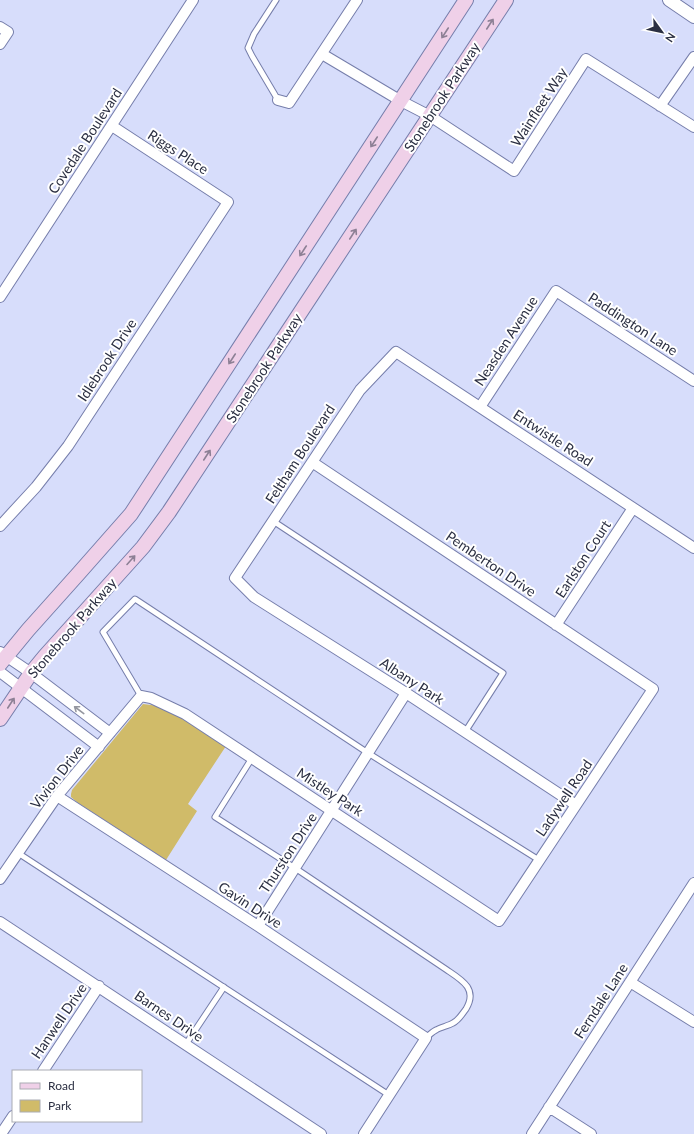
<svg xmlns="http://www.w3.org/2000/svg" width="694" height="1134" font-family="Lato,sans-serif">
<rect width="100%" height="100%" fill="#d7ddfb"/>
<path fill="#d0bb69" d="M143 704 159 706 186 721 226 746 188 804 197 811 166 860 78 803 71 797V794L72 790Z"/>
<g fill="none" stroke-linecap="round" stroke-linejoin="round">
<g stroke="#767eab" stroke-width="7">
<path id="service" d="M276 0 254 34 248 48 252 56 278 100
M273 521 503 673 465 732
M141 696 103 632 135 599 368 753 539 860
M252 758 215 817 295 868 447 970C462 980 478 989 466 1009 462 1014 459 1020 453 1023 448 1026 441 1027 436 1030 432 1032 429 1035 426 1038
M18 853 389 1095
M186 1044 224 987"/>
</g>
<g stroke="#767eab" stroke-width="12">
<path id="minor" d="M0 27 8 32 0 44
M322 54 401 101 430 116 514 171 586 59 694 127
M278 100 289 103 357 0
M660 106 694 57
M0 297 193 0
M480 407 556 291 694 381
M0 526 36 487 68 446 228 202 112 126
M556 625 633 508
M0 652 31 673 110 733
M0 672 99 747
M57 796 258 926 426 1038 364 1134
M576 805 406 693 254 597 235 578 360 390 396 352 694 548
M0 879 57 796 141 696 151 698 185 714 499 921 653 689 312 462
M0 922 321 1134
M258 926 406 693
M630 982 694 1022
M43 1071 99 986
M549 1107 591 1134
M1 1134 13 1116
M532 1134 694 883"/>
</g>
<g stroke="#767eab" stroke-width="14">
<path id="tertiary" d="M669 0 694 17"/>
</g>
<g stroke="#767eab" stroke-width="16">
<path id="secondary" d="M0 664 28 630 79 573 131 514 466 0
M0 719 31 673 45 656 143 547 169 512 506 0"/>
</g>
<use href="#service" stroke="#fff" stroke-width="5"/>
<use href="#minor" stroke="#fff" stroke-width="10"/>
<use href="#tertiary" stroke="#fff" stroke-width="12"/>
<use href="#secondary" stroke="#efd0e8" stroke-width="14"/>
</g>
<defs><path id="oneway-shaft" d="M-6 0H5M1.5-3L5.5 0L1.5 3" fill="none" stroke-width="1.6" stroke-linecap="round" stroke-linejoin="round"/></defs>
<g stroke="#8d8095">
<use href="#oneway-shaft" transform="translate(490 24) rotate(-57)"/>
<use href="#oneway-shaft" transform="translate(445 33) rotate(123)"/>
<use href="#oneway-shaft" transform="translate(374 142) rotate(123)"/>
<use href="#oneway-shaft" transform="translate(353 234) rotate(-57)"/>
<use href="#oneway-shaft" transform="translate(303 251) rotate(123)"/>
<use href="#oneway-shaft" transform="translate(232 359) rotate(123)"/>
<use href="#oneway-shaft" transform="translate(207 455) rotate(-57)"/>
<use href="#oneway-shaft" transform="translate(131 560) rotate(-48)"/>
<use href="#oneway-shaft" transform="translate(11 703) rotate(-57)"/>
</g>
<use stroke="#9597a0" href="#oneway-shaft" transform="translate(79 710) rotate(-143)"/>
<g text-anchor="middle" stroke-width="4" stroke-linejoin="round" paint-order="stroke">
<g font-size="14" fill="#2b2f42" stroke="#fff">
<text transform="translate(442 97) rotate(-57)" y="5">Stonebrook Parkway</text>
<text transform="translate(539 107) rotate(-57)" y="5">Wainfleet Way</text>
<text transform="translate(85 141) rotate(-57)" y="5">Covedale Boulevard</text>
<text transform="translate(178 152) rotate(33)" y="5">Riggs Place</text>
<text transform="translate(633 324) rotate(33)" y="5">Paddington Lane</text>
<text transform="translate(506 341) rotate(-57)" y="5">Neasden Avenue</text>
<text transform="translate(107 360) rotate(-57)" y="5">Idlebrook Drive</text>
<text transform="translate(264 368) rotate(-57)" y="5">Stonebrook Parkway</text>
<text transform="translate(553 438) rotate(33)" y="5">Entwistle Road</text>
<text transform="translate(300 454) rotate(-57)" y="5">Feltham Boulevard</text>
<text transform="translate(583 559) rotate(-57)" y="5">Earlston Court</text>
<text transform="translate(491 564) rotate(34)" y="5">Pemberton Drive</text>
<text transform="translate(72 628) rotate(-49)" y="5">Stonebrook Parkway</text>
<text transform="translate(412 681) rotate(33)" y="5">Albany Park</text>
<text transform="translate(57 777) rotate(-52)" y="5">Vivion Drive</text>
<text transform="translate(330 792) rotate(33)" y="5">Mistley Park</text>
<text transform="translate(564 798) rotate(-56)" y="5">Ladywell Road</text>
<text transform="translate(288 853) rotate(-57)" y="5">Thurston Drive</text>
<text transform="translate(250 905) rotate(33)" y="5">Gavin Drive</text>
<text transform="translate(601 1001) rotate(-57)" y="5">Ferndale Lane</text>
<text transform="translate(169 1016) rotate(34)" y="5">Barnes Drive</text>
<text transform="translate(59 1021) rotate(-56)" y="5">Hanwell Drive</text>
</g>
</g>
<rect x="12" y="1070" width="130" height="52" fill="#ffffff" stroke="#aaacb3"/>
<rect x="20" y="1083" width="20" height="6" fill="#efd0e8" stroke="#aaacb3"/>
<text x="48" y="1090" font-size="12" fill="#2b2f42">Road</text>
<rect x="20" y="1100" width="20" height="12" fill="#d0bb69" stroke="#aaacb3"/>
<text x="48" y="1110" font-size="12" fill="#2b2f42">Park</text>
<g transform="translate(662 32) rotate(123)" stroke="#ffffff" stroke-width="3" paint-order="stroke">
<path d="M0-3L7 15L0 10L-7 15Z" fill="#2b2f42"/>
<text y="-6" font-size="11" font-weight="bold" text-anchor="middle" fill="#2b2f42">N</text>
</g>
</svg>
